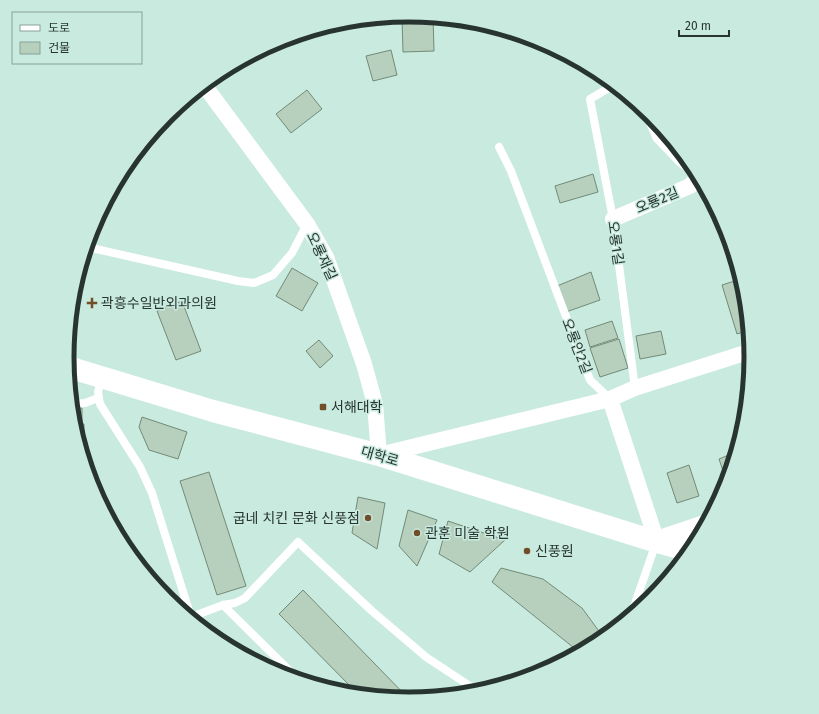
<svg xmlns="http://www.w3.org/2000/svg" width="819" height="714" font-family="'Fira Sans','Noto Sans KR',sans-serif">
<rect width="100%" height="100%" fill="#c9eadf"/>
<path fill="#b7d0bd" stroke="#738a78" d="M402 17H433L434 51 403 52Z
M391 50 397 75 373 81 366 56Z
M307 90 322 109 291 133 276 114Z
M593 174 598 192 560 203 555 186Z
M292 268 318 283 302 311 276 296Z
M591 272 600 300 566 312 557 286Z
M741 279 745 291 749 330 737 334 722 285Z
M182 301 201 351 176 360 157 311Z
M612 321 618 338 590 347 585 330Z
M661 331 666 354 640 359 636 336Z
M619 339 628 368 600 377 590 348Z
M319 340 333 356 320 368 306 351Z
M73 408H82V423H74Z
M142 417 187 432 178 459 149 450 139 427Z
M74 424H84V443H80Z
M736 452 727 483 719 459Z
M689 465 699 496 677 503 667 473Z
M209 472 246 586 217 595 180 481Z
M358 497 385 503 377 549 352 533Z
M408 510 437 520 417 566 399 546Z
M448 521 505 540 470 572 439 554Z
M501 568 543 579 582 608 604 638 579 652 492 582Z
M303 590 409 699 358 694 279 614Z"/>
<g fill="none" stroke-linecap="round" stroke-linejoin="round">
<path stroke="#fff" stroke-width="8" d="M614 85 590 99 613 219 635 388
M499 147 511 171 590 380 610 399
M87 247 238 281 254 283 273 275 292 253 307 224
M102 377 98 392 100 404 140 467 152 493 191 617 223 605 235 603 245 598 298 542 372 611 426 657 479 692
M72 404 85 403 98 398
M223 605 298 679
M631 615 656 543"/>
<path stroke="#fff" stroke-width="16" d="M204 85 307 224 326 257 364 364 375 404 379 455 610 399 635 388 751 351
M651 115 660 136 682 159 695 169
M613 219 690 186 699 177
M610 399 657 542"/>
<path stroke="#fff" stroke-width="22" d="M68 367 213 411 379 455 657 542 690 551
M657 542 705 526"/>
</g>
<g fill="#724e28" stroke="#c9eadf" stroke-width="1.5">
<path d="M90 297h4v4h4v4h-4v4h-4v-4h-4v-4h4z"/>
<rect x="319" y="403" width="8" height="8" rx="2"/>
<circle cx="368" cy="518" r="4"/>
<circle cx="417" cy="533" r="4"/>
<circle cx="527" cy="551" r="4"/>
</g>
<g text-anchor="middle" stroke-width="3" stroke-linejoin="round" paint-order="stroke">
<g font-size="14" fill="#273430" stroke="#c9eadf">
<text transform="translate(657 200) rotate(-23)" y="5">오룡2길</text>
<text transform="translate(616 243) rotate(82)" y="5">오룡1길</text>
<text transform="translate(322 256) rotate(65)" y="5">오룡재길</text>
<text transform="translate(577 346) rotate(69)" y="5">오룡안2길</text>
<text transform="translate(380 456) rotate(16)" y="5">대학로</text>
</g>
<g font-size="14" fill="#273430" stroke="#c9eadf" text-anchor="start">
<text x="101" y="308">곽흥수일반외과의원</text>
<text x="331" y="412">서해대학</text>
<text x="360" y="523" text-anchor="end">굽네 치킨 문화 신풍점</text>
<text x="425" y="538">관훈 미술 학원</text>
<text x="535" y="556">신풍원</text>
</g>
</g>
<path d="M0 0H819V714H0ZM74 357a335 335 0 1 1 670 0a335 335 0 1 1-670 0Z" fill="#c9eadf" fill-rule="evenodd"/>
<path fill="none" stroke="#273430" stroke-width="5" d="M74 357a335 335 0 1 1 670 0a335 335 0 1 1-670 0Z"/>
<rect x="12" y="12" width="130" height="52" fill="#c9eadf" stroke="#88a199"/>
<rect x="20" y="25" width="20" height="6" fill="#ffffff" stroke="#88a199"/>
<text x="48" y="32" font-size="12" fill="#273430">도로</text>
<rect x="20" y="42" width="20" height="12" fill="#b7d0bd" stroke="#88a199"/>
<text x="48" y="52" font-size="12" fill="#273430">건물</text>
<path d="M679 30v6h50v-6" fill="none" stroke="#273430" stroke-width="2"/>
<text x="685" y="30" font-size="12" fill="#273430" stroke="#c9eadf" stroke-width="3" paint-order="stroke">20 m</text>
</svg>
